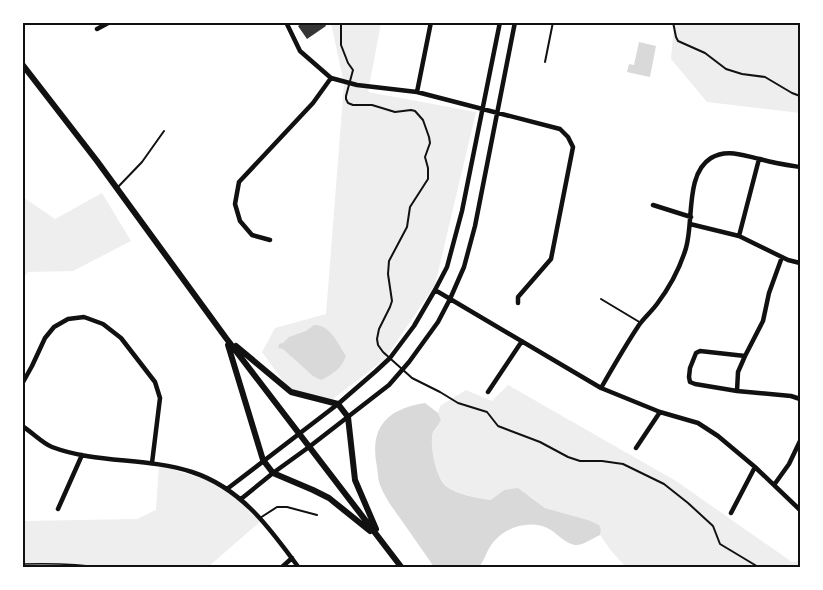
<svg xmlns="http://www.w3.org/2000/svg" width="823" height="590" font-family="'Open Sans',sans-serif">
<rect width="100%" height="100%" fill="#fff"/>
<path fill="#eee" d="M331 23H381L368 92 476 112 435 285 385 359 329 402 291 392 262 352 275 328 326 314 344 84Z
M674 23H800V113L707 102 671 59Z
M102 193 131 241 73 271 28 272 23 278V197L55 219Z
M508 385 676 481 792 562 800 561V567H626L612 552 600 535 601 530 588 520 545 508 531 497 504 490 492 500C478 498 458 495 447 486 436 478 429 446 433 433 435 429 439 424 441 420L438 413 440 406 466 390 492 401Z
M159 465 213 482 241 499 261 521 208 567 23 568 22 521 137 519 156 510Z"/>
<path fill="#d9d9d9" d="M639 42 656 46 650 77 627 72 629 64 634 65Z
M314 325C331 325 338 344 346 356 342 368 332 375 321 380L313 376 283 349 278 348 279 344 283 343 289 337 306 331Z
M425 403 438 413 441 420C439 424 435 429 433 432 429 445 436 478 446 486 457 495 478 498 491 500L504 490 518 488 545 508 588 520 599 525 601 530 600 535C593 538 582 546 575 545 567 544 558 535 551 530 531 518 502 527 490 547 486 553 484 561 479 567H434C424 552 413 537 402 521 394 510 385 498 380 485 378 480 378 473 377 467 369 427 387 409 425 403Z"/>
<path fill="#353535" d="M304 22H324L326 26 307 39 298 26Z"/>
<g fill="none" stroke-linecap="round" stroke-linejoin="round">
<path stroke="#111" stroke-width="1.5" d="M22 564C51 563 79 564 107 568"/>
<path stroke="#111" stroke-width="2" d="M341 22V45L348 63 353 70 346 96V99L348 103 353 105H372L395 112 411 110 415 111 423 120 429 137 430 143 425 157 428 168V179L410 207 407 227 389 261 388 274 392 301 390 307 379 329 377 339 378 345 383 352 412 378 440 392 458 403 487 412 498 426 540 442 568 457 580 461H602L623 464 664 484 688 503 713 526 720 544 760 568
M673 22 676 37 678 41 705 53 726 69 742 74 765 77 792 93 800 96
M545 62 553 22
M118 187 142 162 164 131
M601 299 641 323
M260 518 277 507H287L317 515"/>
<path stroke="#111" stroke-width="4.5" d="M286 22 300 51 331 78 357 85 417 92 560 129 568 137 573 147 551 259 518 297V303
M97 29 110 22
M417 92 431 22
M653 205 691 217
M690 224 739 236 788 260 800 263
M739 236 759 159
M270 240 252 235 240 221 235 204 239 182 313 103 331 78
M435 290 601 388 660 412 698 423 718 436 755 467 800 510
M745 356 700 351 696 353 690 368 689 377 690 382 695 384 737 391 791 396 800 399
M22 384 32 366 45 338 54 327 68 319 84 317 103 324 121 338 155 382 160 398 152 463
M601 388C613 367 625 346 639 325 644 318 651 312 657 304 669 288 680 268 686 248 694 221 685 174 711 158 727 148 744 156 760 159 773 163 787 165 800 167
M737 391 738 372 745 356 763 321 769 293 782 257
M488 392 522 341
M22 426C32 432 42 443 52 447 97 464 146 457 192 472 241 488 270 528 299 568
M636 448 660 412
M774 485 789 464 800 441
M227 489 338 404 376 371 390 358 414 326 435 290 447 267 462 211 500 22
M241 499 273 473 309 447 389 385 409 362 438 322 450 299 464 267 475 226 515 22
M58 509 82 455
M731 513 755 467
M281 568 292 558"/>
<path stroke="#111" stroke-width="6" d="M22 64 97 161 226 338 402 568
M228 345 263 460 273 473 313 490 329 498 370 531
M236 346 291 392 338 404 348 417 355 480 376 529"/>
</g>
<rect width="823" height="590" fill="none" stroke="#ffffff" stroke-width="48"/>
<rect x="24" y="24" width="775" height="542" fill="none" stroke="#111" stroke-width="2"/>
</svg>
